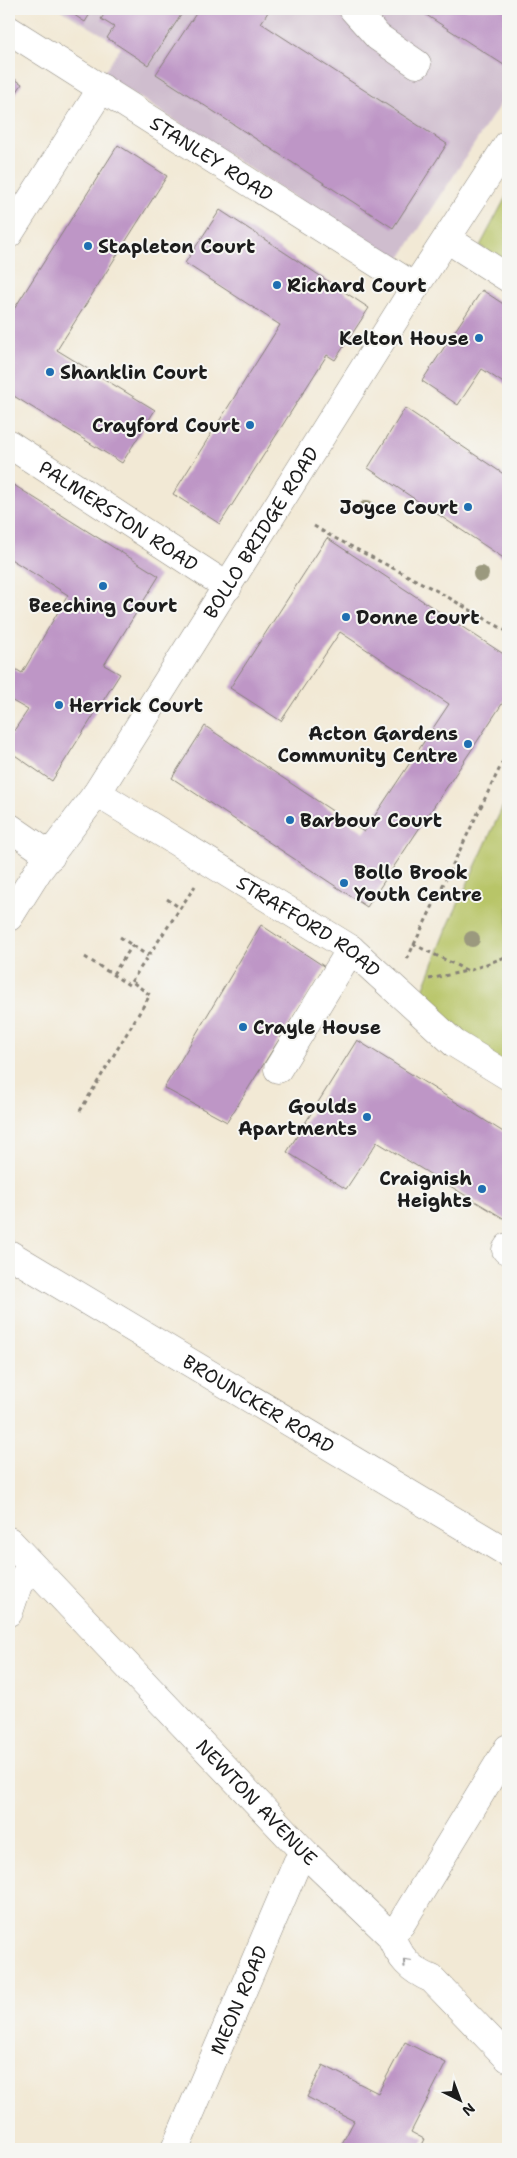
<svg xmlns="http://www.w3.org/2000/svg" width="517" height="2158" font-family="'Shantell Sans',sans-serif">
<rect width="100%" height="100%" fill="#f6f6f2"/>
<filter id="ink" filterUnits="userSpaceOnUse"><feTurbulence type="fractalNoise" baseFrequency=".02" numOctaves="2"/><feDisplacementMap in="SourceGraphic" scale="10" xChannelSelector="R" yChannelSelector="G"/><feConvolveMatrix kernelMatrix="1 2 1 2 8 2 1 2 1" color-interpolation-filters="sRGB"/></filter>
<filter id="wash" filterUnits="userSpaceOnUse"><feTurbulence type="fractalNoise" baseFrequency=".0096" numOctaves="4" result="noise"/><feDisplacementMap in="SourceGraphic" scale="20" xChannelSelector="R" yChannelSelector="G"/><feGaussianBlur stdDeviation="1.12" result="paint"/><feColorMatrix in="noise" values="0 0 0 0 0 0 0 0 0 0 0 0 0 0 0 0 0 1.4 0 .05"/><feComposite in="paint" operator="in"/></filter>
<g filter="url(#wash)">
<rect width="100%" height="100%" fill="#f2e9d5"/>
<path fill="#cfbdce" d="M59 9H508V92L397 263 103 74 122 46Z"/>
<path fill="#b8c567" stroke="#6a7042" d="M508 193V264L480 246Z
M508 795V1072L417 1005 448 926Z"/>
<g id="blocks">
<path fill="#be96c6" d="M65 9H93L85 22Z
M108 9H185L148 65 107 38 114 27 101 19Z
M199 9H270L261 23 447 144 393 228 156 74Z
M417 9H508V65L507 67Z
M9 75 22 84 9 104Z
M118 145 167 176 57 350 155 410 122 463 9 393V317Z
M220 210 369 308 335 360 327 355 220 524 173 494 280 325 185 263Z
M482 290 508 307V386L482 369 458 405 422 381Z
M405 408 508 477V561L368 468Z
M9 482 159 576 104 665 120 674 52 781 9 751V738L28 710 9 699V665L22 673 68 595 9 558Z
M327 538 508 657V695L367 907 172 778 205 726 364 832 449 704 340 632 281 721 230 688Z
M261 925 325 967 227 1122 164 1088Z
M357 1040 508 1135V1221L377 1142 346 1189 287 1152Z
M405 2042 446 2063 411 2132 424 2139 419 2149H339L354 2121 307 2097 323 2065 378 2093Z"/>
</g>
</g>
<g filter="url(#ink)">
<use href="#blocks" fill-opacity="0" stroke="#878278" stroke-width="1"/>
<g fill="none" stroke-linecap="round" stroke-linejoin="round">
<g stroke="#878278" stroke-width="29">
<g id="minor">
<path d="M353 9 378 37 417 64"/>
<path id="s1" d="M9 30 415 287"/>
<path d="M9 234 102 88"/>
<path d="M447 239 508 278"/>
<path id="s2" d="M9 444 228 587"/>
<path id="s3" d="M97 793 351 949 454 1043 508 1076"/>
<path d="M9 827 51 856"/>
<path id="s4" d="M9 917 38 871 97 793 415 287 508 144"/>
<path d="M278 1069 351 949"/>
<path d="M506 1250 508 1247"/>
<path id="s5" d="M9 1254 508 1553"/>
<path id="s6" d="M9 1541 305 1853 390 1935C400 1958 410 1970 432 1979L508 2058"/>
<path d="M9 1612 18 1585 31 1566"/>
<path d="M390 1935 401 1924 508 1748"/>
<path id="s7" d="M175 2149 297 1863 305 1853"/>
</g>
</g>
<path stroke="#878278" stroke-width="3" stroke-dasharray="4 4" stroke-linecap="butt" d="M314 526 329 535 439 592 508 632
M167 899 180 908
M120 937 148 956
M413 944 468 971 508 956
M85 957 129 985 195 886
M407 959 508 751
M113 974 133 945
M429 979 467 971
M80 1111 150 995 131 981"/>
<use href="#minor" stroke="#fff" stroke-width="28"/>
</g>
<g fill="#9b997e">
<circle cx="367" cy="508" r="8"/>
<circle cx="481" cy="574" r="8"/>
<circle cx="472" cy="939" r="8"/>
</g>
<defs><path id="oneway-chevron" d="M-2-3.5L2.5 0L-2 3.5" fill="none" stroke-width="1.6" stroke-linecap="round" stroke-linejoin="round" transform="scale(1.25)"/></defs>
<use stroke="#999" href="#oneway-chevron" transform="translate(406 1962) rotate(-133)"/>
</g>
<g fill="#1f6fb2" stroke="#f6f6f2" stroke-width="2">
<circle cx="88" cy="246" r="5"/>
<circle cx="277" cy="285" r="5"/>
<circle cx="479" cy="338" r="5"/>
<circle cx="50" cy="372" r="5"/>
<circle cx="250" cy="425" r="5"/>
<circle cx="468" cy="507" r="5"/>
<circle cx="103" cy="586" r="5"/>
<circle cx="346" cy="617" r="5"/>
<circle cx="59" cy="705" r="5"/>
<circle cx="468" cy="744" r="5"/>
<circle cx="290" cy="820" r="5"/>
<circle cx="344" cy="883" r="5"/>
<circle cx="243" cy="1027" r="5"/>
<circle cx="367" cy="1117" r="5"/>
<circle cx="482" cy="1189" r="5"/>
</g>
<g text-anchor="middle" stroke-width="4" stroke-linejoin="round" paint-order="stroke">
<g font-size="19" fill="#1c1c1c" stroke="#f6f6f2">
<text dy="7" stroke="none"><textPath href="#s1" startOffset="240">STANLEY ROAD</textPath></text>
<text dy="7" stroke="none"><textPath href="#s2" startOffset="131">PALMERSTON ROAD</textPath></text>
<text dy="7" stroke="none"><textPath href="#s4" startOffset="460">BOLLO BRIDGE ROAD</textPath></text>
<text dy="7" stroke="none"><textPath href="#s3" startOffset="250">STRAFFORD ROAD</textPath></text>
<text dy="7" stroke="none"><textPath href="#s5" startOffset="291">BROUNCKER ROAD</textPath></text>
<text dy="7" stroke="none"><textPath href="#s6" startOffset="360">NEWTON AVENUE</textPath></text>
<text dy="7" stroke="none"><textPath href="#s7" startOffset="162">MEON ROAD</textPath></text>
</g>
<g font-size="19" font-weight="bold" fill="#1c1c1c" stroke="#f6f6f2" text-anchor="start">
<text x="98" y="253">Stapleton Court</text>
<text x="287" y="292">Richard Court</text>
<text x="469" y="345" text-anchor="end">Kelton House</text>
<text x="60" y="379">Shanklin Court</text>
<text x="240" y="432" text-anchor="end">Crayford Court</text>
<text x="458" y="514" text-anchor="end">Joyce Court</text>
<text x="103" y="612" text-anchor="middle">Beeching Court</text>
<text x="356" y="624">Donne Court</text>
<text x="69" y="712">Herrick Court</text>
<text x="458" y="740" text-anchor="end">Acton Gardens<tspan x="458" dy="22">Community Centre</tspan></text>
<text x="300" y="827">Barbour Court</text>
<text x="354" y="879">Bollo Brook<tspan x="354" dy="22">Youth Centre</tspan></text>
<text x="253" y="1034">Crayle House</text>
<text x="357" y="1113" text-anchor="end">Goulds<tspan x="357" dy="22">Apartments</tspan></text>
<text x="472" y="1185" text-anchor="end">Craignish<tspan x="472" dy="22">Heights</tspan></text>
</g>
</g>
<rect width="517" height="2158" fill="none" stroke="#f6f6f2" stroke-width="30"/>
<g transform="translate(460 2100) rotate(138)" stroke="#f6f6f2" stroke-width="4" paint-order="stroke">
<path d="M0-4L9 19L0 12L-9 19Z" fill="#1c1c1c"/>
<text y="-8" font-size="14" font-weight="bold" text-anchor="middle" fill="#1c1c1c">N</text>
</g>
</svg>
